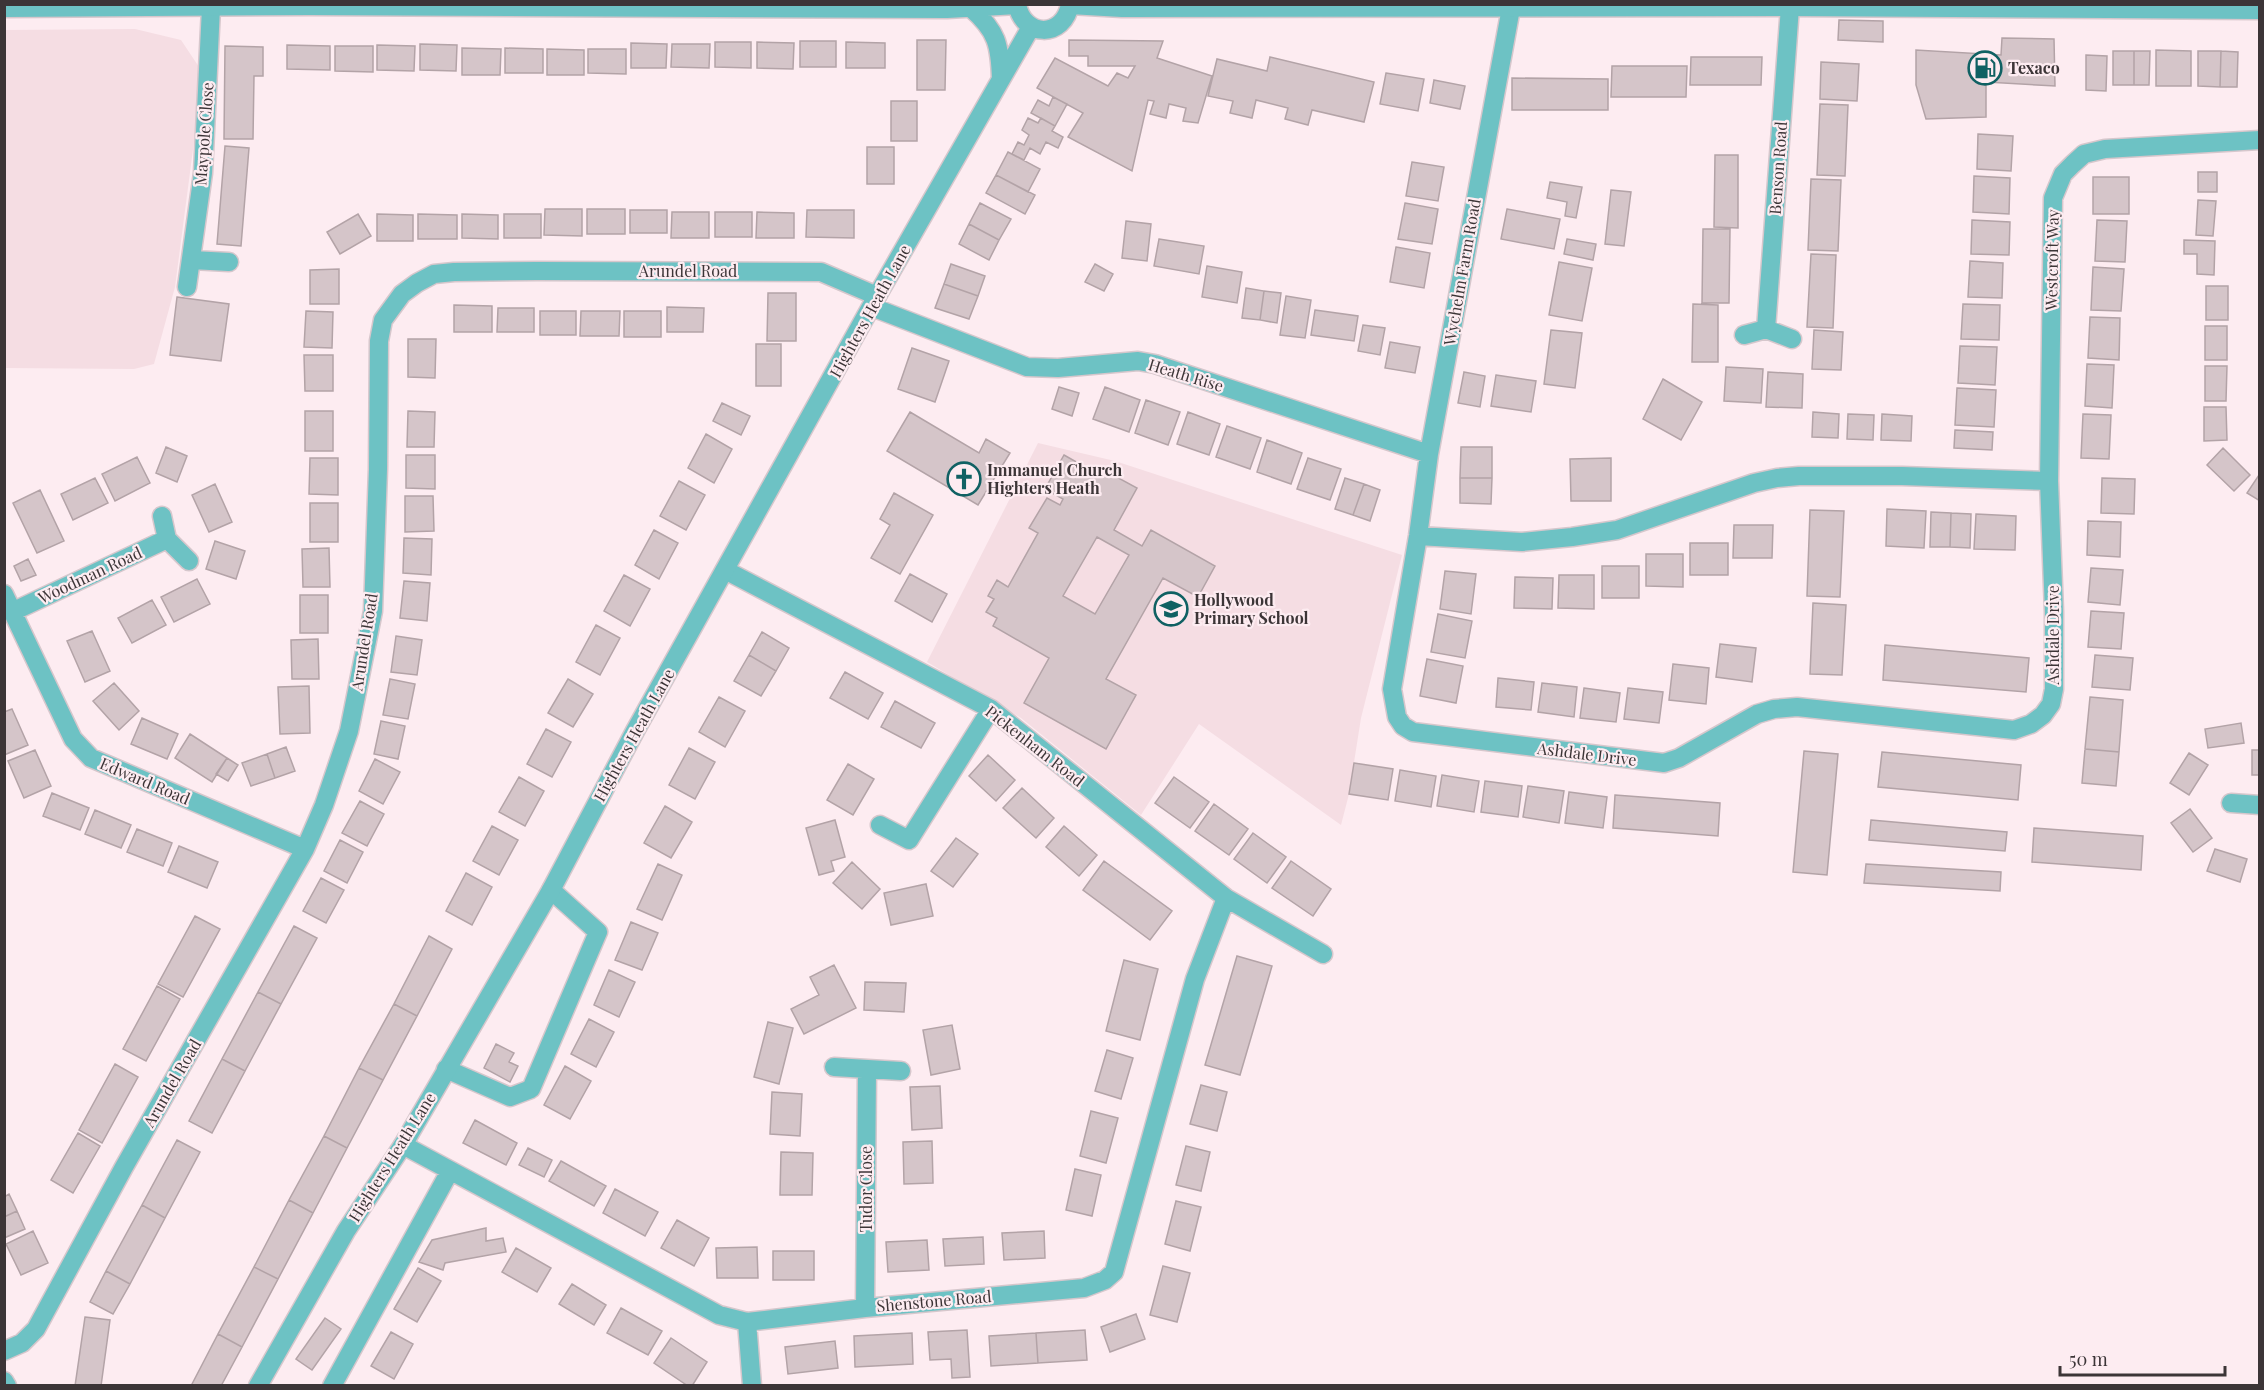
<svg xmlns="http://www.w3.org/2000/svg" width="2264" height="1390" font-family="'Playfair Display',serif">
<rect width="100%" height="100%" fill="#fdecf1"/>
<path fill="#f5dde3" d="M135 29 181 40 203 73 175 287 154 364 134 369 5 368V30Z
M1038 443 1115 461 1402 555 1361 718 1349 794 1341 825 1199 724 1141 815 1021 718 927 662Z"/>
<path fill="#d5c5c9" stroke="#b3a3a7" stroke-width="1.5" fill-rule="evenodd" d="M1839 20 1883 21V42L1838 40Z
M2002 38 2054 39 2055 86 1986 82V117L1926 119 1916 85V50L2001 55Z
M917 40H946L945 90H917Z
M1069 40 1163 41 1157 58 1212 76 1198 123 1183 121 1186 108 1169 104 1166 118 1150 114 1154 101 1148 100 1132 171 1068 137 1083 113 1037 88 1055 58 1108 86 1117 73 1128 78 1135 66H1088V56H1069Z
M800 41H836V67H800Z
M715 42H751V68L715 67Z
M757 42 794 43 793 69 757 68Z
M846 42 885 43V68H846Z
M631 43 667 44 666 68H631Z
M420 44 457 45 456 71 420 70Z
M672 44H710L709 68 671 67Z
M287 45 330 46V70L287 69Z
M377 45 415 46 414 71 377 70Z
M225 46 263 47V76H254L253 139H224Z
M335 46H373V72L335 71Z
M462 48 501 49 500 75H462Z
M505 48 543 49V73H505Z
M547 49 584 50V75H547Z
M588 49H626V74L588 73Z
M2156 50 2191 51V86H2156Z
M2113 51H2134V85H2113Z
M2134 51H2150L2149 85H2134Z
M2198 51H2221L2220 87 2198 86Z
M2221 51 2238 52 2237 87H2220Z
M2086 55 2107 56 2106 91 2086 90Z
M1270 57 1374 82 1364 122 1312 110 1308 125 1285 119 1288 108 1256 100 1252 118 1230 113 1233 101 1208 96 1217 59 1267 71Z
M1691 57H1762L1761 85H1690Z
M1821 62 1859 64 1857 101 1820 99Z
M1612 66H1687L1686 97H1611Z
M1386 73 1424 79 1418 111 1380 104Z
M1512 78 1608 79V110H1512Z
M1434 80 1465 86 1460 109 1430 103Z
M1053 97 1067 104 1055 126 1031 113 1038 100 1049 106Z
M891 101H917V141H891Z
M1820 104 1848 105 1845 176 1817 175Z
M1028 118 1038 123 1041 118 1055 126 1052 131 1063 137 1058 148 1046 142 1040 154 1030 148 1024 160 1012 154 1018 142 1024 145 1029 135 1022 130Z
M1978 134 2013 136 2011 171 1977 169Z
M225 146 249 148 241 246 217 244Z
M867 147H894V184H867Z
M1008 152 1040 169 1028 192 996 175Z
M1715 155H1738V228L1714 227Z
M1412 162 1444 167 1438 201 1406 196Z
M2198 172H2217V192H2198Z
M996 175 1035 195 1025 214 986 193Z
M1974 176 2010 178 2009 214 1973 212Z
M2093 177H2129V214H2093Z
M1811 179 1841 180 1838 251 1808 250Z
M1550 182 1582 187 1576 218 1565 216 1567 202 1547 198Z
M1611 190 1631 192 1624 246 1605 244Z
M2198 200 2216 201 2213 236 2196 235Z
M980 203 1011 219 999 240 969 224Z
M1405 203 1438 209 1432 244 1398 239Z
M545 209H582V236L544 235Z
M587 209H625V234H587Z
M1507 209 1560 219 1554 249 1501 239Z
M630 210H667V233H630Z
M807 210H854V238L806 237Z
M672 212H709V238H671Z
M715 212H752V237H715Z
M757 212 794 213V238H756Z
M358 214 371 236 340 254 327 232Z
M377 214 413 215V241H377Z
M418 214 457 215V239H418Z
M462 214 498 215V239L462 238Z
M504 214H541V238H504Z
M1972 220 2010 222 2009 255 1971 254Z
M2097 220 2127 221 2125 262 2095 261Z
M1126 221 1151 224 1147 261 1122 258Z
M969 224 999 240 989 260 959 244Z
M1703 229H1730L1729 303H1702Z
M1159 239 1204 246 1199 274 1154 266Z
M1567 239 1596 244 1593 260 1564 254Z
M2184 240 2215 241 2214 275 2197 274V254H2184Z
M1396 247 1430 253 1424 288 1390 282Z
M1811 254 1836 255 1833 328 1807 327Z
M1970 261 2003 263 2002 298 1968 297Z
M1559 262 1592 268 1582 321 1549 315Z
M951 264 985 276 978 296 944 284Z
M1095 264 1113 274 1104 291 1085 282Z
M1207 266 1242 272 1237 303 1202 297Z
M2093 267 2124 269 2121 311 2091 310Z
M339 269V304H310V270Z
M944 284 978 296 969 319 935 308Z
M2206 286H2228V320H2206Z
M1246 288 1264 291 1260 320 1242 318Z
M1264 291 1281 293 1277 323 1260 320Z
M768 293H796V341H767Z
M1286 296 1311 300 1305 338 1280 335Z
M177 297 229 304 221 361 170 355Z
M1693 304 1718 305V362H1692Z
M1963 304 2000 305 1999 340 1961 339Z
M454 305 492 306V332H454Z
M667 307 704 308 703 332H667Z
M498 308H534V332H497Z
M1315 310 1358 316 1354 341 1311 335Z
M306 311 333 312 332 348 304 347Z
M540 311H576V335H540Z
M581 311H620L619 336H580Z
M624 311H661V337H624Z
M2090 317 2120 318 2119 360 2088 358Z
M1363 325 1385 328 1380 355 1358 351Z
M2205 326H2227V360H2205Z
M1551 330 1582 333 1575 388 1544 384Z
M1814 330 1843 332 1841 370 1812 369Z
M408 339H436L435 378 408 377Z
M1390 342 1420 347 1415 373 1385 368Z
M756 344H781V386H756Z
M1960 346 1997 347 1995 385 1958 383Z
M912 348 949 361 935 402 898 389Z
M304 355H333V391H305Z
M2087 364 2114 365 2112 408 2085 406Z
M2205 366H2227L2226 401H2205Z
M1726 367 1763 369 1761 403 1724 401Z
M1464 372 1485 376 1480 407 1458 403Z
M1768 372 1803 374 1802 408 1766 407Z
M1496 375 1536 381 1531 412 1491 406Z
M1663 379 1702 402 1681 440 1643 419Z
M1059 387 1079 393 1072 416 1052 409Z
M1105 387 1140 400 1129 432 1093 419Z
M1957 388 1996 390 1994 427 1955 425Z
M1146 400 1180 412 1168 445 1135 433Z
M722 403 750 416 741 435 713 421Z
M2204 407H2226L2227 440 2204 441Z
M305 411H333V451H305Z
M408 411 435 412 434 447H407Z
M910 412 979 453 986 439 1010 453 978 505 887 451Z
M1188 412 1220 424 1209 455 1177 444Z
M1813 412 1839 414 1838 438 1812 437Z
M1848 414 1874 415 1873 440 1847 439Z
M1882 414 1912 416 1911 441 1881 440Z
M2083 414 2111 415 2109 459 2081 458Z
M1227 426 1261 438 1250 469 1216 457Z
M1955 430 1993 432 1992 450 1954 448Z
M706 434 732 449 714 483 688 468Z
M1267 440 1302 453 1291 484 1257 472Z
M166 447 187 456 177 482 156 473Z
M1461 447H1492V478H1460Z
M2223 448 2250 475 2234 491 2207 465Z
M406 455H435V489L406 488Z
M1064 455 1099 475 1102 469 1137 488 1114 530 1142 546 1151 530 1215 566 1198 597 1163 578 1106 679 1136 695 1106 749 1024 703 1049 658 993 626 997 618 986 612 994 599 988 596 997 580 1008 587 1038 533 1029 528 1047 498 1060 505 1063 499 1045 489ZM1097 537 1129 555 1095 614 1063 596Z
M137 457 150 483 115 501 102 474Z
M310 458H338V495L309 494Z
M1308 458 1341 469 1330 500 1297 489Z
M1611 458V501H1571L1570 459Z
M2259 475H2260V501L2247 493Z
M95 478 108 503 73 520 61 494Z
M1345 478 1364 484 1353 515 1335 509Z
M1460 478H1492L1491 504 1460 503Z
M2102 478 2135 479 2134 514 2101 513Z
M679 481 705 495 686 530 660 516Z
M215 484 232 522 209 532 192 495Z
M1364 484 1380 490 1370 521 1353 515Z
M40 490 64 541 37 553 13 503Z
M894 493 933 515 900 574 871 558 890 525 880 519Z
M405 496H433L434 531 405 532Z
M310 503H338V542H310Z
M1887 509 1926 511 1924 548 1886 546Z
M1810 510 1844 511 1840 597 1807 596Z
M1931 512 1951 513 1950 547H1930Z
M1951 513 1971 514 1970 548 1950 547Z
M1976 514 2016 516 2015 550 1974 549Z
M2088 521 2121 522 2120 557 2087 555Z
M1734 525H1773L1772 558H1733Z
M654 530 678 543 659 579 635 565Z
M404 538 432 539 431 575 403 573Z
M215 541 245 551 236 579 206 569Z
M1690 543H1728V575H1690Z
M329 548 330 587H303L302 549Z
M1646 554H1683V587L1646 586Z
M28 559 36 575 21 581 14 566Z
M1602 566H1639V598H1602Z
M2091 568 2123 570 2120 605 2088 602Z
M1445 571 1476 574 1471 614 1440 609Z
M910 574 947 594 932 622 895 601Z
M624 575 650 589 630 626 604 611Z
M1559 575H1594V609L1558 608Z
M1515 577 1553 578 1552 609 1514 608Z
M197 579 210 604 174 622 161 597Z
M404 581 430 583 427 621 400 618Z
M300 595H328V633H300Z
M152 600 166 625 132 643 118 618Z
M1813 603 1846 605 1842 675 1810 674Z
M2091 611 2124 613 2121 649 2088 647Z
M1438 614 1472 621 1465 658 1431 652Z
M596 625 620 638 600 675 576 662Z
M92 631 110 671 85 682 67 641Z
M762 632 789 648 776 671 749 655Z
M396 636 422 640 417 675 391 672Z
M318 639 319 679H292L291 640Z
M1720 644 1756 648 1752 682 1716 677Z
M1885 645 2029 658 2026 692 1883 680Z
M749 655 776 671 761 696 734 681Z
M2095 655 2133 658 2130 690 2092 687Z
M1427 659 1463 666 1456 703 1420 696Z
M1673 664 1709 668 1706 704 1669 700Z
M845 672 883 693 868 719 830 698Z
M1498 678 1534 682 1531 710 1496 707Z
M390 679 415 684 408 719 383 715Z
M568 679 593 694 573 727 548 713Z
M114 683 139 711 119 730 93 701Z
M1542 683 1577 687 1574 717 1538 712Z
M309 686 310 733 280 734 278 687Z
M1584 688 1620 693 1616 722 1580 718Z
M1628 688 1663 692 1659 723 1624 719Z
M719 697 745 711 725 747 699 732Z
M2090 697 2123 700 2119 752 2085 749Z
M895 701 935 723 921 748 881 727Z
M12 709 28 745 4 755V712Z
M142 718 178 734 167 759 131 744Z
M381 721 405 726 398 759 374 754Z
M2241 723 2244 743 2208 748 2205 729Z
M546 729 571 742 552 777 527 764Z
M190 734 227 758 212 782 175 758Z
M286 747 295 771 275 778 267 754Z
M689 748 715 762 695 799 669 785Z
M2085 749 2119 752 2116 786 2082 783Z
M35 750 51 786 24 798 8 761Z
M2252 750H2260V775H2252Z
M1804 751 1838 754 1827 875 1793 872Z
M1882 752 2021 765 2018 800 1878 787Z
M2189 753 2208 765 2189 795 2170 783Z
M267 754 275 778 251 786 242 763Z
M988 755 1015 780 996 801 969 776Z
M227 758 238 765 228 781 216 774Z
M375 759 400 772 383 804 359 791Z
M1354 763 1393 769 1388 800 1349 794Z
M848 764 874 779 853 815 827 800Z
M1400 770 1436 776 1431 807 1395 801Z
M1442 775 1479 781 1474 812 1437 806Z
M519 777 544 791 525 826 499 812Z
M1174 777 1209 802 1190 828 1155 803Z
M1485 781 1522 786 1518 817 1481 812Z
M1528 786 1564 791 1559 823 1523 817Z
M1022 788 1054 818 1036 838 1003 808Z
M1569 792 1607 797 1603 828 1565 823Z
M52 793 89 808 80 830 43 816Z
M1615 795 1720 803 1718 836 1613 828Z
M360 801 384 814 367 846 342 833Z
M1214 804 1248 829 1229 855 1195 831Z
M665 806 692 822 671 858 644 843Z
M2190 809 2212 838 2193 852 2171 823Z
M95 810 131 825 121 848 85 834Z
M835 820 845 857 831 861 834 871 819 875 806 828Z
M1871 820 2007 832 2005 851 1869 840Z
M492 826 518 840 499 875 473 861Z
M1064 826 1097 855 1079 876 1046 847Z
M2034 828 2143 836 2141 870 2032 862Z
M137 829 172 843 163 866 127 852Z
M1253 833 1286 857 1267 883 1234 859Z
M956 838 978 854 953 887 931 871Z
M340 840 363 852 347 883 324 871Z
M179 846 218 862 207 888 168 872Z
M2215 849 2247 859 2240 882 2207 871Z
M1104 861 1172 911 1150 940 1083 890Z
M1291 861 1331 889 1313 916 1272 888Z
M852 862 880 889 862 909 833 883Z
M658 864 682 875 662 920 637 909Z
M1866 864 2001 872 2000 891 1864 883Z
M466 873 492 887 472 925 446 911Z
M321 878 344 890 326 923 303 911Z
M926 884 933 916 891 925 884 893Z
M195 916 220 929 183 997 158 984Z
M631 922 658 933 642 970 615 960Z
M294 926 317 938 281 1004 258 992Z
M429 936 452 949 417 1016 394 1004Z
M1237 956 1272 966 1240 1075 1205 1065Z
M1124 960 1158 969 1140 1040 1106 1031Z
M834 965 856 1008 804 1034 791 1009 819 995 810 977Z
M609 970 635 982 619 1017 594 1005Z
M865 982 906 983 904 1012 864 1010Z
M157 986 180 999 146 1061 123 1049Z
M258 992 281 1004 245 1071 222 1059Z
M394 1004 417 1016 383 1080 359 1068Z
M589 1019 614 1032 596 1067 571 1054Z
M768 1022 793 1028 779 1084 754 1077Z
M952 1025 960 1069 931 1075 923 1030Z
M496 1044 514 1053 509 1062 518 1066 510 1082 484 1068Z
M1107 1050 1133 1058 1121 1099 1095 1091Z
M222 1059 245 1071 212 1133 189 1121Z
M115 1064 138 1077 102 1143 79 1130Z
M565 1066 591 1081 570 1119 544 1105Z
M359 1068 383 1080 347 1148 324 1136Z
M1201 1085 1227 1092 1217 1131 1190 1124Z
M940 1086 942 1128 912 1130 910 1087Z
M772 1092 802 1094 800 1136 770 1134Z
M1091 1111 1118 1118 1106 1163 1080 1156Z
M475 1120 517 1143 506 1165 463 1143Z
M78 1133 100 1146 73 1193 51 1180Z
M324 1136 347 1148 313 1213 289 1200Z
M177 1140 200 1152 165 1218 142 1205Z
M932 1141 933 1183 904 1184 903 1142Z
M1186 1146 1210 1152 1201 1191 1176 1185Z
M528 1148 552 1160 544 1177 519 1165Z
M781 1152 813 1153 812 1195H780Z
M561 1161 606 1186 594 1206 549 1181Z
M1075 1169 1101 1175 1092 1216 1066 1210Z
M615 1189 658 1212 645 1236 603 1213Z
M9 1194 17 1211 4 1217V1197Z
M289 1200 313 1213 278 1279 254 1267Z
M1176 1201 1201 1207 1190 1251 1165 1244Z
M142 1205 165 1218 130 1284 106 1271Z
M17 1211 25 1229 4 1238V1217Z
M677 1220 709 1238 694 1266 661 1248Z
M486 1228V1241L503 1238 506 1252 445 1263 443 1270 419 1262 432 1240Z
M33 1231 48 1263 21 1275 6 1244Z
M1044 1231 1045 1258 1004 1260 1002 1233Z
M983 1237 984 1264 945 1266 943 1239Z
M927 1240 929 1270 888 1272 886 1242Z
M757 1247 758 1278H717L716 1248Z
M516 1248 551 1268 537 1292 502 1272Z
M773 1251H814V1280H773Z
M1163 1266 1190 1273 1177 1322 1150 1315Z
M254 1267 278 1279 242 1347 218 1334Z
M418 1268 441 1281 417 1322 394 1309Z
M106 1271 130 1284 113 1314 90 1302Z
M572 1284 606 1305 594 1325 559 1304Z
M621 1308 662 1331 648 1355 607 1333Z
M1136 1314 1145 1339 1110 1352 1101 1327Z
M85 1317 110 1320 101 1386H75Z
M325 1318 341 1329 312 1370 296 1359Z
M967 1330 970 1377 952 1378 951 1359 930 1360 928 1332Z
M1085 1330 1087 1360 1038 1363 1036 1333Z
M391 1332 413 1344 394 1379 371 1366Z
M912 1333 913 1364 855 1367 854 1336Z
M1036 1333 1038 1363 991 1366 989 1336Z
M218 1334 242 1347 221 1386H191Z
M671 1338 707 1362 692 1386H688L654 1363Z
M835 1341 838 1368 788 1374 785 1347Z"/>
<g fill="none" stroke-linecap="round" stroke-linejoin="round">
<g stroke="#d6c7cc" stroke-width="21">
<path id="minor" d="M1511 8 1429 454 1418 536 1392 689 1397 717 1403 726 1413 732 1664 763 1679 758 1757 714 1774 709 1797 707 2014 730 2031 724 2043 715 2051 704 2054 689V612L2049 481 2053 198 2063 174 2073 164 2084 154 2105 149 2260 140
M192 260 229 262
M187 287 203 173 211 8
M872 307 1027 367 1058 368 1138 361 1155 364 1429 454
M1766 329 1790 7
M1744 335 1766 329 1792 339
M162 516 167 539 189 561
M1418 536 1522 542 1572 537 1617 530 1754 483 1777 478 1799 476H1902L2049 481
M725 570 991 709 1226 898 1323 954
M4 594 73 739 91 758 305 849
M12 612 167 539
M2231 803 2260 805
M880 825 909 840 991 709
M834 1067 901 1071
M446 1069 510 1097 531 1089 598 932 551 890
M403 1145 719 1315 747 1322 865 1308 1084 1288 1105 1280 1114 1272 1195 979 1226 898
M865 1308 867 1070
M747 1322 752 1386
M4 1351 22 1343 36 1329 124 1167 305 849 324 805 349 731 373 611 378 469 379 341 383 320 402 294 417 283 434 274 454 272 537 271 821 272 877 296
M332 1386 450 1171"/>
</g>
<g stroke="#d6c7cc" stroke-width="21">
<path id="tertiary" d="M1017 4C1023 38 1064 39 1070 4
M1070 5 1122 8 1790 7 2260 10
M4 8 309 6 947 9 1017 5
M971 8C997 31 1000 45 1001 79
M4 1381 7 1386
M258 1386 346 1231 403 1145 551 890 635 731 877 296 1031 27"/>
</g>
<use href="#minor" stroke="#6dc2c4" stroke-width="18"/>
<use href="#tertiary" stroke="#6dc2c4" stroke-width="18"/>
</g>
<defs>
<g id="fuel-ring" transform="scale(1.725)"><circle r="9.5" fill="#fdecf1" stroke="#106163" stroke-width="1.5"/><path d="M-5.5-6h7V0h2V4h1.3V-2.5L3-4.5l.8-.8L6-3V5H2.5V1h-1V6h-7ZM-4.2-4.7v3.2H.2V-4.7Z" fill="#106163"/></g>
<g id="church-ring" transform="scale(1.725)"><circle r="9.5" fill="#fdecf1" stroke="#106163" stroke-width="1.5"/><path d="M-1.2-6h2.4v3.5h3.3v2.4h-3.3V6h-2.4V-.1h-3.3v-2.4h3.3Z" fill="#106163"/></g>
<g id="school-ring" transform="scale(1.725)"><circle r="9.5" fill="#fdecf1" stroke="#106163" stroke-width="1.5"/><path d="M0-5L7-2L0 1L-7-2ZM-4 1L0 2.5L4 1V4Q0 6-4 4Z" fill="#106163"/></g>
</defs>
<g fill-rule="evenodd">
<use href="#fuel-ring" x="1985" y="68"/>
<use href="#church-ring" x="964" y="479"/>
<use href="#school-ring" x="1171" y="609"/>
</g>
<g text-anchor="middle" stroke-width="4.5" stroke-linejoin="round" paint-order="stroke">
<g font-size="16" font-weight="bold" fill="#3c3537" stroke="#fdecf1" text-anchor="start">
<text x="2008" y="74">Texaco</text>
<text x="987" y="476">Immanuel Church<tspan x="987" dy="18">Highters Heath</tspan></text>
<text x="1194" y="606">Hollywood<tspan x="1194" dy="18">Primary School</tspan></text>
</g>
<g font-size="16" fill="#3c3537" stroke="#fdecf1">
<text transform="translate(204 134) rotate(-86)" y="6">Maypole Close</text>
<text transform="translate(1778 168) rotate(-86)" y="6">Benson Road</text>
<text transform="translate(2052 260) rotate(-89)" y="6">Westcroft Way</text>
<text x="688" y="277">Arundel Road</text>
<text transform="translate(1462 272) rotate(-80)" y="6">Wychelm Farm Road</text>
<text transform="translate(870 311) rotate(-61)" y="6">Highters Heath Lane</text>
<text transform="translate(1186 375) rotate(17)" y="6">Heath Rise</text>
<text transform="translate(90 575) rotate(-25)" y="6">Woodman Road</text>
<text transform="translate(2053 635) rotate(-90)" y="6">Ashdale Drive</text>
<text transform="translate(364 642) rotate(-81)" y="6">Arundel Road</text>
<text transform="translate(634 735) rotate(-61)" y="6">Highters Heath Lane</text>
<text transform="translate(1035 746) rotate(38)" y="6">Pickenham Road</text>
<text transform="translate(1587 754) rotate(7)" y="6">Ashdale Drive</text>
<text transform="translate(145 781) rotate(23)" y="6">Edward Road</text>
<text transform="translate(172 1083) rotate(-60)" y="6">Arundel Road</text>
<text transform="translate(392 1157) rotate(-58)" y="6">Highters Heath Lane</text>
<text transform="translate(866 1189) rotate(-90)" y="6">Tudor Close</text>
<text transform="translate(934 1301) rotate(-5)" y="6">Shenstone Road</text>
</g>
</g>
<rect width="2264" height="1390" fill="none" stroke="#3c3537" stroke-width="12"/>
<path d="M2060 1366v9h165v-9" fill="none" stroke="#3c3537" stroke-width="3"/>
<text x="2069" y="1366" font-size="18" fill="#3c3537" stroke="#fdecf1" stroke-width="4.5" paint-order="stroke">50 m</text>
</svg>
